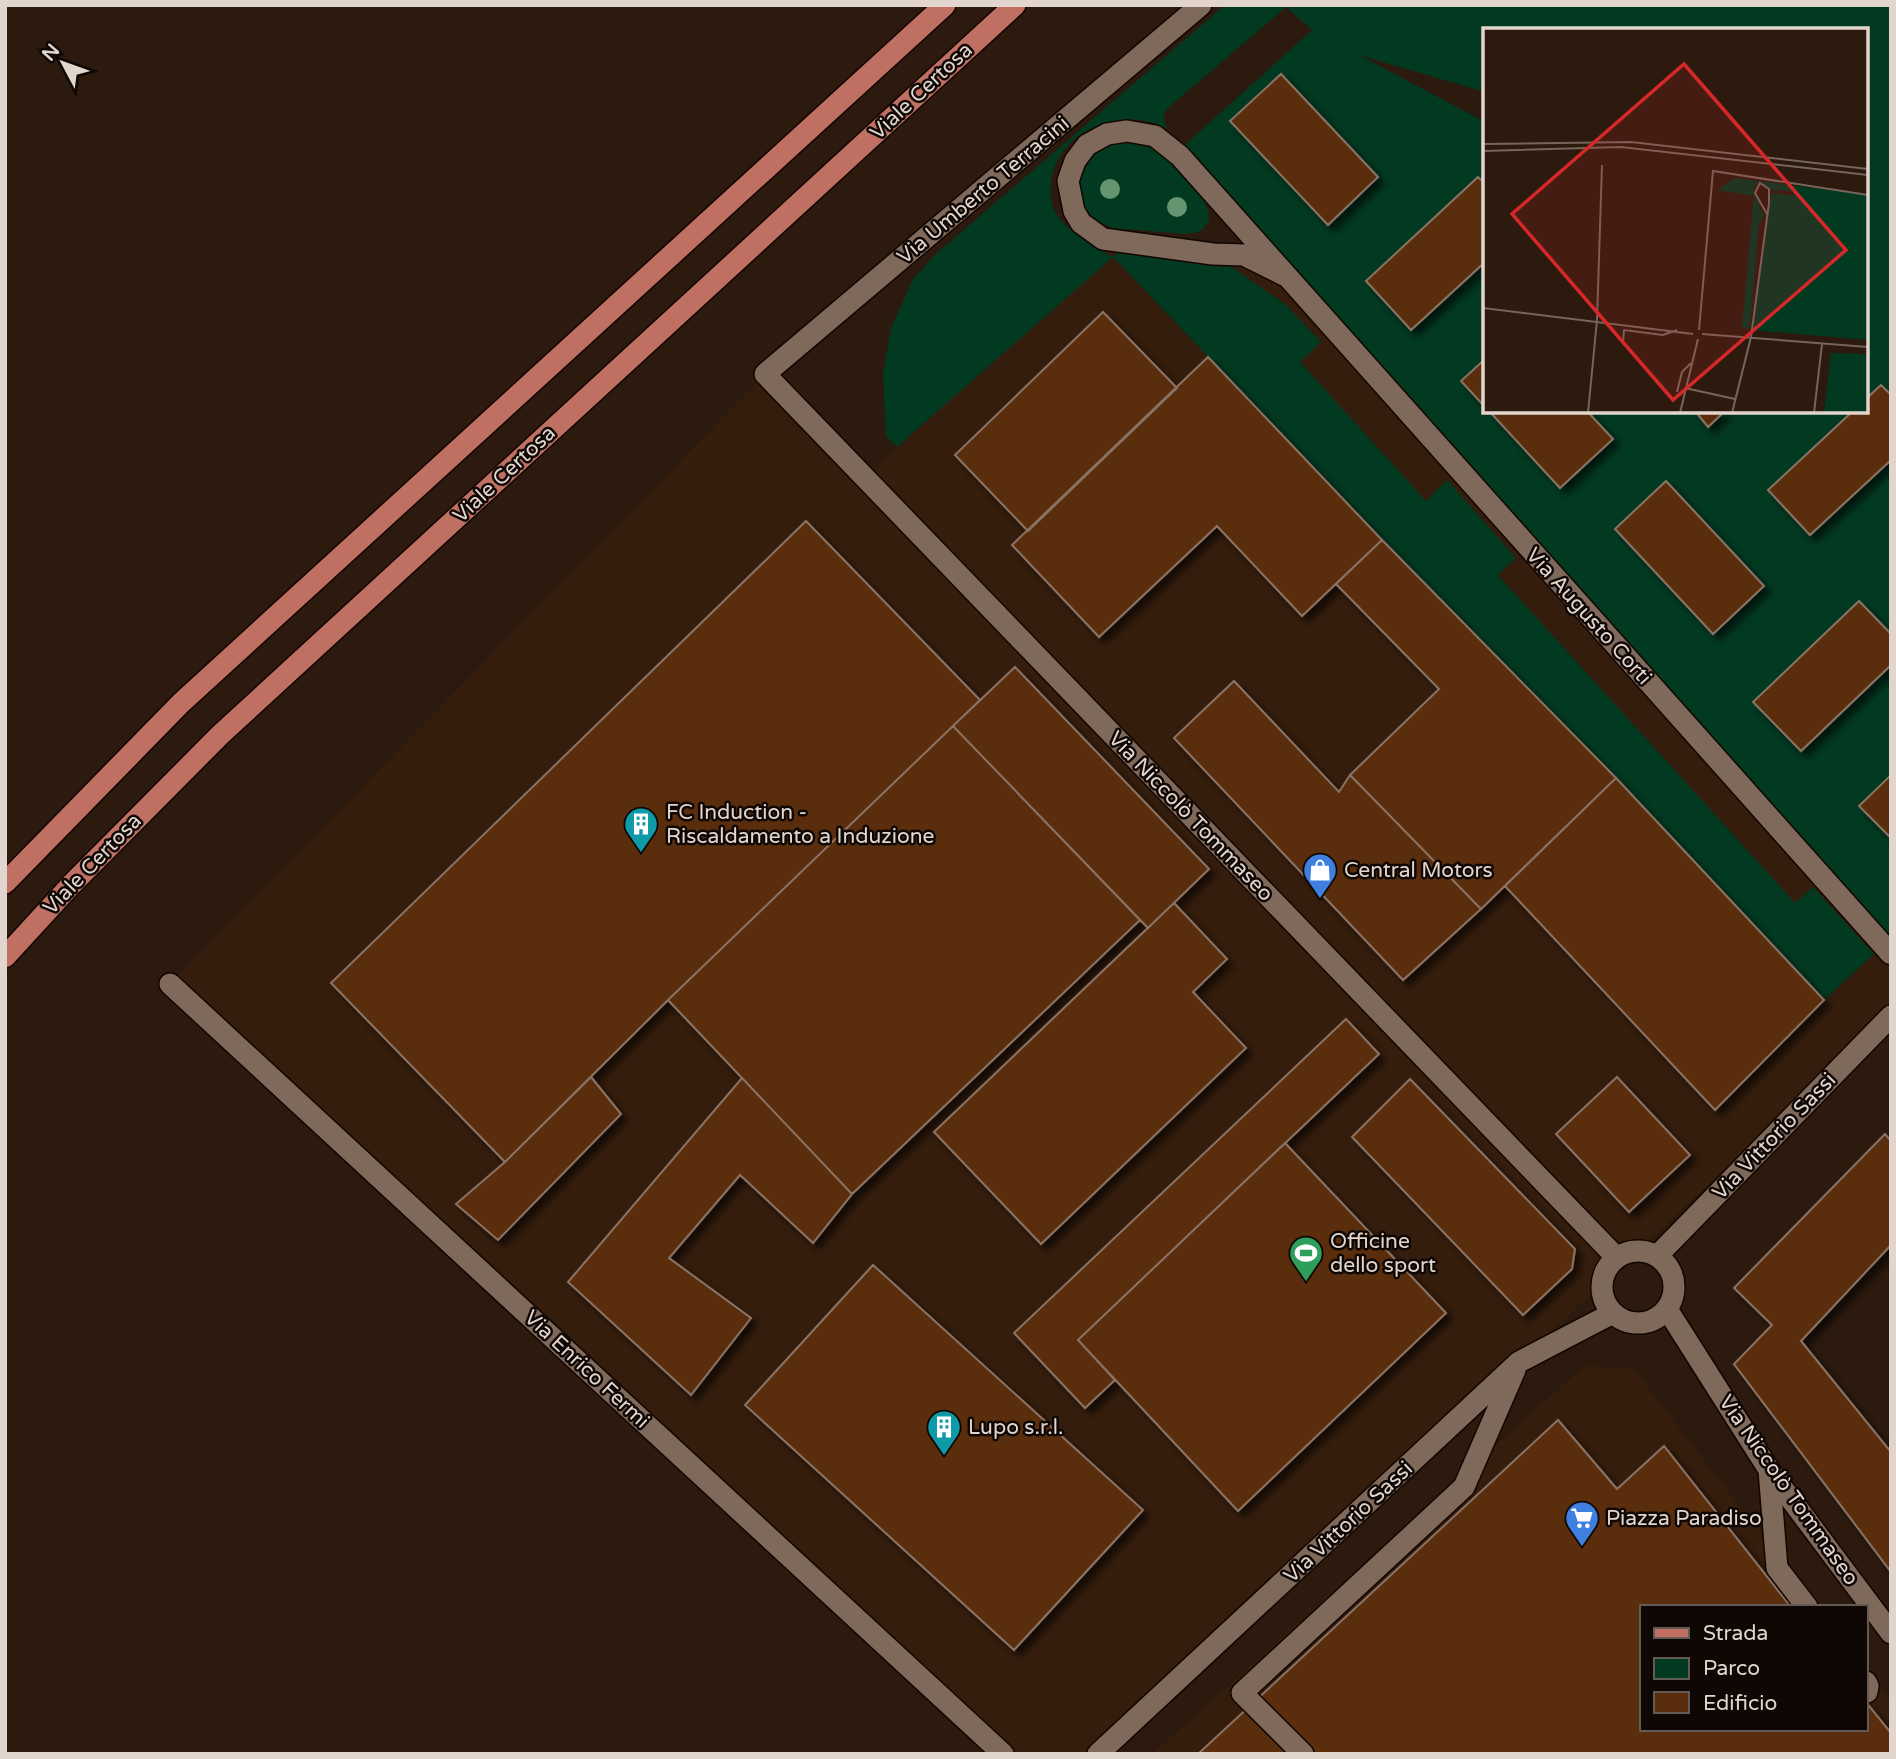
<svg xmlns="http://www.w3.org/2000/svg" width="1896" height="1759" font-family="'Varela Round',sans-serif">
<defs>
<filter id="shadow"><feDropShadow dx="6" dy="6" stdDeviation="3.5" flood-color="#0009"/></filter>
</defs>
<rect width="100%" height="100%" fill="#2c1a0e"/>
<path fill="#351d0d" d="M1103 239 1213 254 1288 277 1891 953V1015L1098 1754H1003L170 984 765 374 866 479Z
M1584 1366 1633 1368 1818 1607H1642V1729H1866V1668L1891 1700V1754H1152Z"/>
<path fill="#023921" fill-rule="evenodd" d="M1225 5H1891V942L1180 156 1186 144 1312 30 1286 7 1168 108 1163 116 1167 129C1123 104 1055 131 1051 184 1050 196 1050 205 1057 215 1070 234 1093 245 1113 257L1128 243 1213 254 1285 304 1321 342 1300 362 1426 501 1447 480 1516 558 1498 575 1795 903 1813 887 1874 954 1824 1000 1113 257 897 447 886 436 883 373 891 328 913 279 936 254ZM1485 30H1866V411H1485V122L1359 55 1485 92Z
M1114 141C1123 141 1133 141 1141 144 1169 153 1210 191 1209 222L1199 232 1185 234 1113 228 1098 222 1086 211 1079 193 1077 177 1091 153Z"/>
<path fill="#5a2e0d" stroke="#8a7365" stroke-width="2" filter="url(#shadow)" d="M1281 74 1378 177 1328 225 1230 121Z
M1478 177 1485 184V262L1411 330 1366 281Z
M1103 312 1177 388 1028 531 955 455Z
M1208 357 1382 540 1302 616 1217 526 1099 637 1012 545Z
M1485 359V407L1461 381Z
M1881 385 1891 395V460L1810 535 1768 490 1853 411H1866V399Z
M1489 411H1587L1613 439 1560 488Z
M1695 411H1725L1708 427Z
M1666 481 1764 586 1713 634 1615 529Z
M806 521 980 700 668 1000 505 1162 331 983Z
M1382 540 1616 778 1481 909 1350 775 1439 689 1336 584Z
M1859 601 1891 634V665L1801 751 1753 702Z
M1015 667 1209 869 1148 928 953 726Z
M1234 681 1339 792 1350 775 1481 909 1403 980 1174 738Z
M953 726 1140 920 852 1194 668 1000Z
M1891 775V838L1859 806Z
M1616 778 1824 1000 1715 1110 1505 886Z
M1174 903 1227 959 1193 992 1246 1048 1041 1244 934 1132Z
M1346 1019 1379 1054 1078 1340 1115 1380 1085 1408 1014 1333Z
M591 1077 621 1114 498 1240 456 1204 505 1162Z
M1617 1077 1690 1155 1629 1212 1556 1134Z
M742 1078 852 1194 813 1243 740 1175 669 1258 751 1318 691 1395 568 1282Z
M1410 1079 1575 1249 1572 1269 1523 1315 1352 1137Z
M1885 1134 1891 1141V1245L1801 1341 1891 1452V1572L1734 1364 1772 1325 1734 1288Z
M1285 1143 1446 1313 1238 1511 1078 1340Z
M873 1265 1143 1510 1014 1650 745 1405Z
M1558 1420 1617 1489 1664 1446 1791 1607H1642V1729H1866V1702L1891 1733V1754H1198Z"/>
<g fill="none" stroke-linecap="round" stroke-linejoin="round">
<g stroke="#130500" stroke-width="24">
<path id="minor" d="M1201 5 765 374 1617 1258
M1288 277 1244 255 1213 254 1103 239 1081 223 1074 211 1068 181 1075 161 1087 145 1107 134 1127 131 1155 136 1180 156 1891 954
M170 984 1003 1754
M1602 1287a36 36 0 1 1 72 0a36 36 0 1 1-72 0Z
M1657 1256 1891 1016
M1667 1309 1769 1470 1891 1633
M1769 1470 1777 1568 1807 1607
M1866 1682 1868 1686 1867 1692
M1098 1754 1519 1362 1613 1313
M1303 1754 1242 1693 1464 1487 1515 1370"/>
</g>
<g stroke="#130500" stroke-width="24">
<path id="major" d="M5 883 181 703 945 5
M5 957 71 885 220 735 1015 5"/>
</g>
<use href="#minor" stroke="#7f695b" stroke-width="21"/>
<use href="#major" stroke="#bf7062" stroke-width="21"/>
</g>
<g fill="#649570">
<circle cx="1110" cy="189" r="10"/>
<circle cx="1177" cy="207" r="10"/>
</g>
<defs>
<g id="building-pin" transform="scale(1.75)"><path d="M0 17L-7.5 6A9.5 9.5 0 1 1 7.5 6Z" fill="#0f9aa8" stroke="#0e0704"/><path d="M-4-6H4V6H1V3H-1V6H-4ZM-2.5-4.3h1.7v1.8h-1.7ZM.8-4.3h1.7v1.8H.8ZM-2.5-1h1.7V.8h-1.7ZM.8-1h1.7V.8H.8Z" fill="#fff"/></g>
<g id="shop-pin" transform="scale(1.75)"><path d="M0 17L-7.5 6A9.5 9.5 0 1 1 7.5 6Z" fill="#3f7fe0" stroke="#0e0704"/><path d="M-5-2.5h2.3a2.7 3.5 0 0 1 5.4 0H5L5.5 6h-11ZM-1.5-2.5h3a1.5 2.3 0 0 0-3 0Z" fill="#fff"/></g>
<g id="stadium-pin" transform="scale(1.75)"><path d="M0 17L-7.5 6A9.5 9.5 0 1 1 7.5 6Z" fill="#2e9e5b" stroke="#0e0704"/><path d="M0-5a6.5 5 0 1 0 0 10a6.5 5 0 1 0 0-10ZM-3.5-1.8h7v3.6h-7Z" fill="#fff"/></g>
<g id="supermarket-pin" transform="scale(1.75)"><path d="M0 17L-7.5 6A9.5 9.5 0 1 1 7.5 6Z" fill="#3f7fe0" stroke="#0e0704"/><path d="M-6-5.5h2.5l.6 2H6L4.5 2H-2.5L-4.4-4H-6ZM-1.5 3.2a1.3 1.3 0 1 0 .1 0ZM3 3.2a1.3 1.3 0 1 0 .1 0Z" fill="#fff"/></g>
</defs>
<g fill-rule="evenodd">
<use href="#building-pin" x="641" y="824"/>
<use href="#shop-pin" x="1320" y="870"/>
<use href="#stadium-pin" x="1306" y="1253"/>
<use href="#building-pin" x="944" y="1427"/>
<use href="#supermarket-pin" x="1582" y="1518"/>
</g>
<g text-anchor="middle" stroke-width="5" stroke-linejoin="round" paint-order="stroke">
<g font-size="21" fill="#e2d5ce" stroke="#0e0704">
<text transform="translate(921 91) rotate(-43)" y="7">Viale Certosa</text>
<text transform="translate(983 190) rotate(-40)" y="7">Via Umberto Terracini</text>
<text transform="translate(504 474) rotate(-43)" y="7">Viale Certosa</text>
<text transform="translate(1589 616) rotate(48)" y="7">Via Augusto Corti</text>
<text transform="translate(1191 816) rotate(46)" y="7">Via Niccolò Tommaseo</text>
<text transform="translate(92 864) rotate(-46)" y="7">Viale Certosa</text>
<text transform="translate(1774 1136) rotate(-46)" y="7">Via Vittorio Sassi</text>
<text transform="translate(587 1369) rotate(43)" y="7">Via Enrico Fermi</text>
<text transform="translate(1789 1490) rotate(55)" y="7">Via Niccolò Tommaseo</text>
<text transform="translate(1348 1522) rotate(-43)" y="7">Via Vittorio Sassi</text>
</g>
<g font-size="21" fill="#e2d5ce" stroke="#0e0704" text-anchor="start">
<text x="666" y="819">FC Induction -<tspan x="666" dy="24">Riscaldamento a Induzione</tspan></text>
<text x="1344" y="877">Central Motors</text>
<text x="1330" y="1248">Officine<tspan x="1330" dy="24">dello sport</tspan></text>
<text x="968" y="1434">Lupo s.r.l.</text>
<text x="1606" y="1525">Piazza Paradiso</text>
</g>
</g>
<g transform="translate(1483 28)">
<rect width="385" height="385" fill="#2c1a0e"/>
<path d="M252 150 385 167V312L269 302 288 165 310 167V163L288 162 277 153 270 161 281 188 276 195 267 301 259 300 271 168 234 162ZM348 325 385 326V385H341Z" fill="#023921"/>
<path fill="none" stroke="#75655b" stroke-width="2" d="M0 116 148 114 385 141M0 123 138 119 385 147M0 280 210 306M216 302 230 143 385 167M219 306 385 319M140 314 141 302 180 307 194 302M202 360 252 371M194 364 199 344 208 335M105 385 114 292 119 137M197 385 215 311M249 385 268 309 286 175V161L277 155 272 165 284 186M331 385 339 316"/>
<path fill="#d62828" fill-opacity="0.15" stroke="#d62828" stroke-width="3.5" d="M201 36 363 222 190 372 29 186Z"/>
<rect width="385" height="385" fill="none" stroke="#e2d5ce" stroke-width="3.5"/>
</g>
<rect width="1896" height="1759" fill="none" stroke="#e2d5ce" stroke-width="14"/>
<rect x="1640" y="1605" width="228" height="126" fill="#0e0704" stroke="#635955" stroke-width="2"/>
<rect x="1654" y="1628" width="35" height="10" fill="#bf7062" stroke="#635955" stroke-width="2"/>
<text x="1703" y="1640" font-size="21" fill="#e2d5ce">Strada</text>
<rect x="1654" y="1658" width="35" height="21" fill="#023921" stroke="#635955" stroke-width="2"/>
<text x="1703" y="1675" font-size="21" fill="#e2d5ce">Parco</text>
<rect x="1654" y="1692" width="35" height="21" fill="#5a2e0d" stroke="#635955" stroke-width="2"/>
<text x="1703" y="1710" font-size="21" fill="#e2d5ce">Edificio</text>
<g transform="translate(63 63) rotate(311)" stroke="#0e0704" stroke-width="5" paint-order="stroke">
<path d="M0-5L12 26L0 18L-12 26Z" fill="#e2d5ce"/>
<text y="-10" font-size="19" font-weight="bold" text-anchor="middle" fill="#e2d5ce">N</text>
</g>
</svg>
